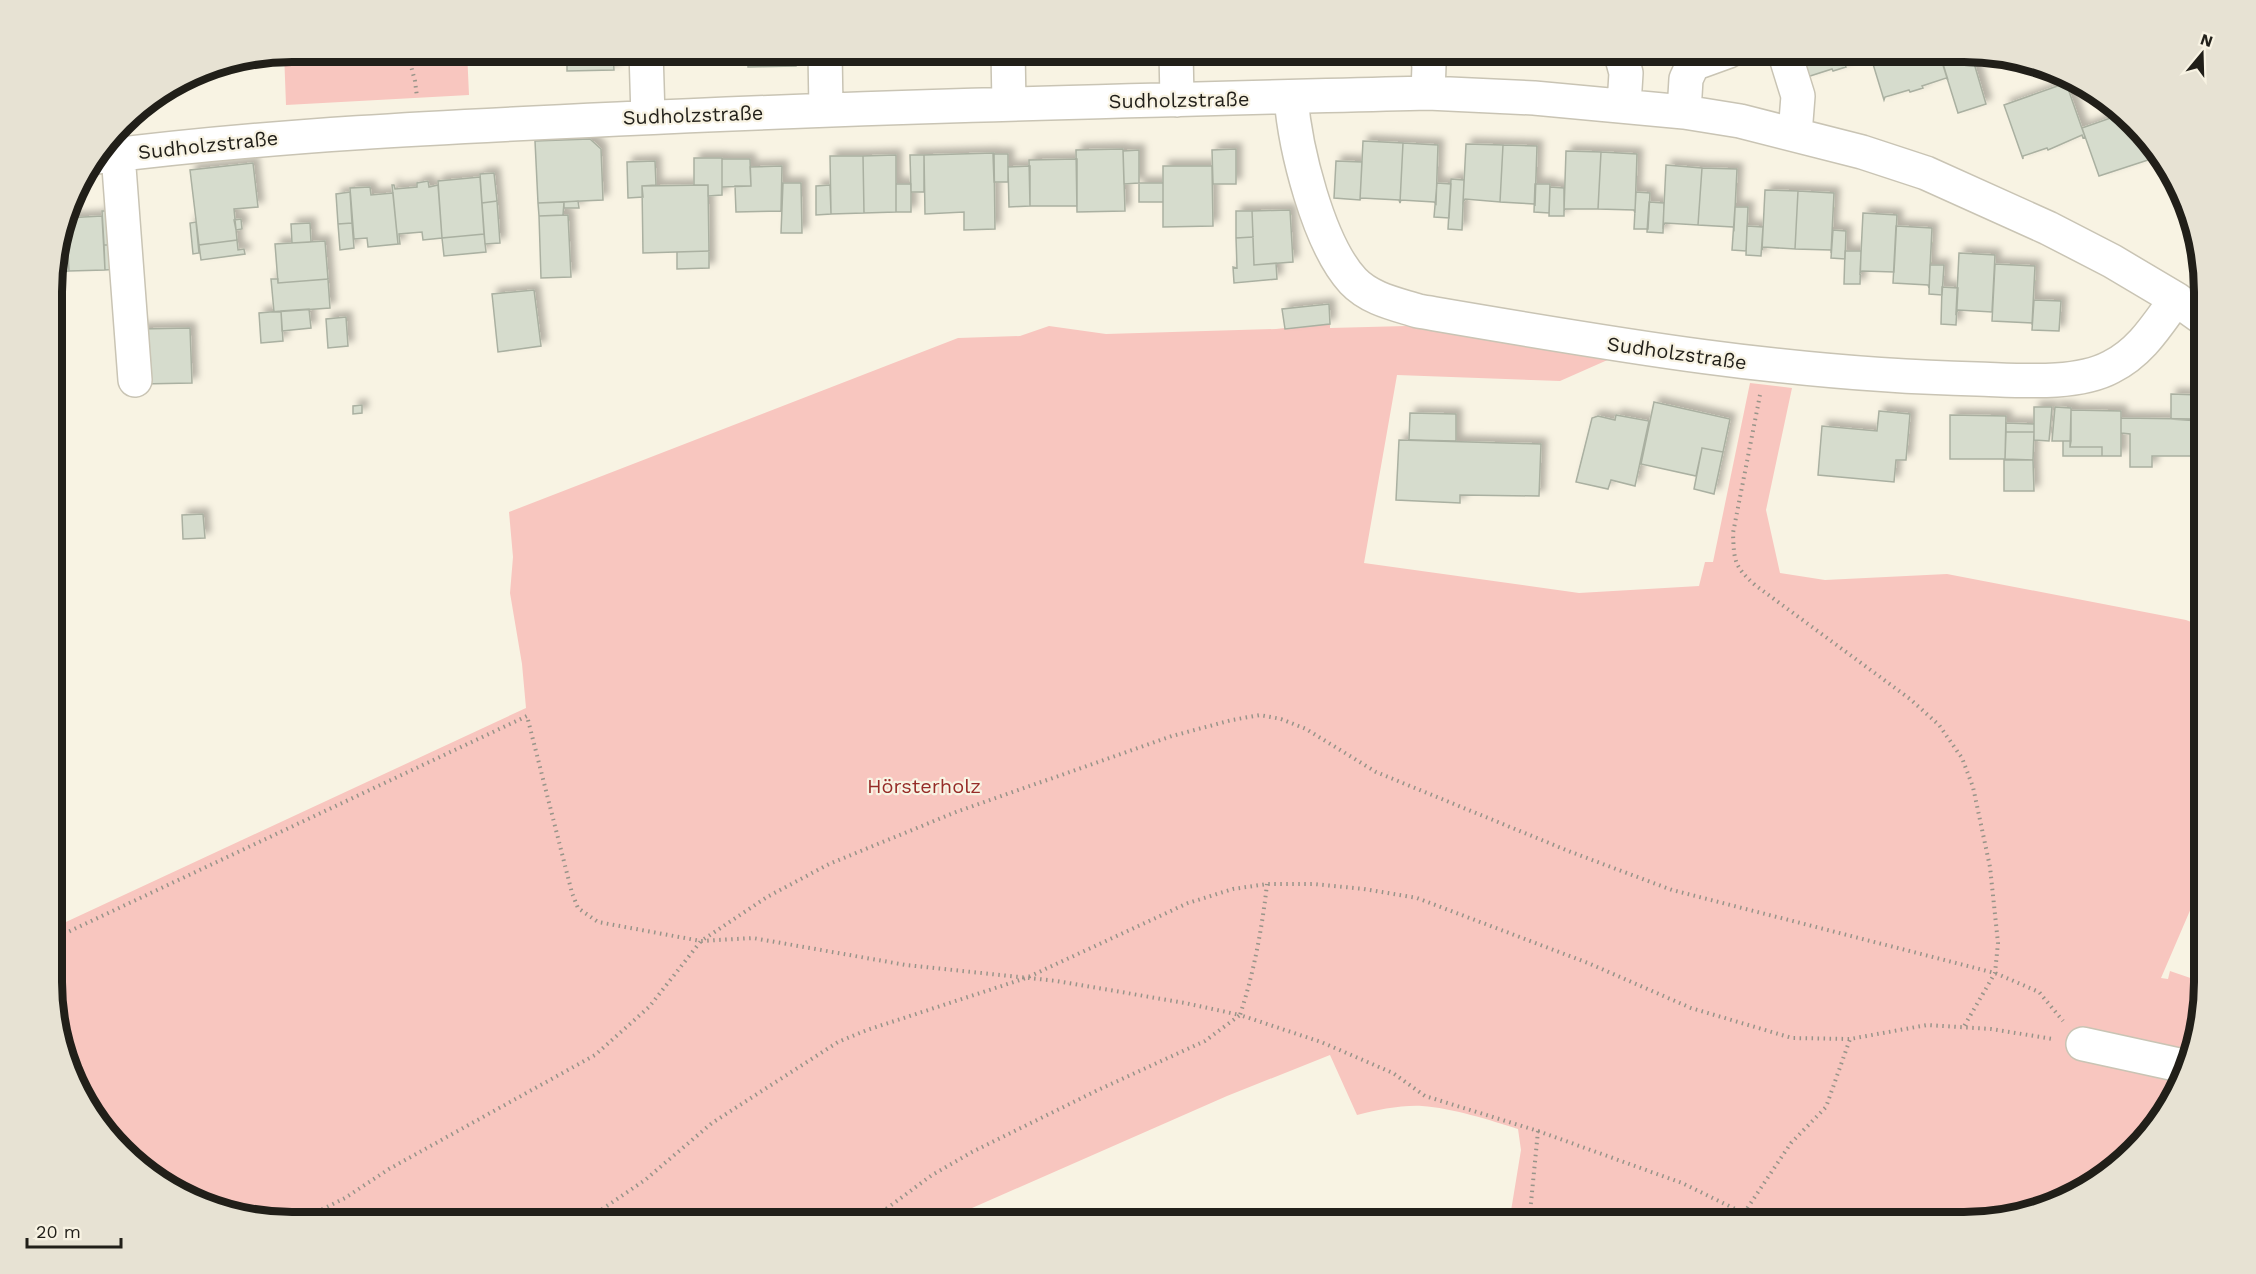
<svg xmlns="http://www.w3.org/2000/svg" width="2256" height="1274" font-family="'Work Sans',sans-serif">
<defs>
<filter id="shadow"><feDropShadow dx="5.5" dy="-5.5" stdDeviation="3" flood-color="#0004"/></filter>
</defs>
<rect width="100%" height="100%" fill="#f8f3e3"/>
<path fill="#f8c6bf" d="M292 51H467L469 95 286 105 284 52Z
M1330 323V328L1406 326 1612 358 1560 381 1397 375 1364 563 1579 593 1699 586 1705 562H1713L1750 383 1792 388 1766 510 1780 573 1825 580 1947 574 2186 620 2204 627V878L2161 978 2168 979 2170 971 2205 983V998L2173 1102 2135 1152 2085 1191 1980 1223H1509L1521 1150 1518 1129C1490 1120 1452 1108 1422 1106 1401 1105 1377 1110 1357 1115L1330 1055 1227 1096 938 1223H291L230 1215 172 1191 91 1116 53 1013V928L526 708 522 664 510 593 513 557 509 512 958 338 1020 336 1049 326 1106 334 1276 329Z"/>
<path fill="#d6dccd" stroke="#aab0a1" stroke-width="1.5" filter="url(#shadow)" d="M566 51H613V53L567 54Z
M748 51H795L796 66 748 67Z
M929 51H976L977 60 929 61Z
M1097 51H1145V58L1097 59Z
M1239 51H1256V60L1239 61Z
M1584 51H1612V54L1586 57Z
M1798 51H1869L1872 60 1870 57 1845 65 1846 67 1833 71 1832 69 1807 77Z
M1869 51H1939L1948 80 1946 78 1922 86 1923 88 1910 92 1909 90 1885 97 1884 100Z
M613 53 614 70 567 71V54Z
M1971 53 1986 104 1958 113 1942 62Z
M2066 83 2085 137 2083 138 2082 135 2048 150 2047 148 2023 156V159L2004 105Z
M2119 115 2156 151 2146 154 2148 160 2099 176 2082 128Z
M590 139 601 149 603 200 538 203 535 141Z
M1363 141 1403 143 1400 203 1399 200 1361 198 1360 200Z
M1403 143 1438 145 1436 204 1434 202 1401 200 1400 203Z
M1466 144 1503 145 1500 202 1465 199 1463 202Z
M1503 145 1537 146 1535 206 1534 204 1500 202Z
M1123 149 1125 211 1077 212 1076 150Z
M1236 149V184H1213L1212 150Z
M1139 150V183L1124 184 1123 151Z
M1566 151 1601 152 1598 209H1565L1564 211Z
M1601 152 1637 154 1635 213 1634 210 1598 209Z
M994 153 995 229 964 230V212L925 214 924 155Z
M993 154H1008V182H994Z
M896 155V212L864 213 863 156Z
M910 155H924V192H911Z
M830 156H863L864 213 831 214Z
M694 158H722V195L708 196V185H694Z
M722 159H750L751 186 722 187Z
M1077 159V206H1030L1029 160Z
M655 161 656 185 642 186 643 197 628 198 627 162Z
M1336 161 1362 162 1360 200 1334 198Z
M253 163 258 207 234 209 237 240 199 245 190 170Z
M1666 165 1702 168 1698 225 1665 223 1663 226Z
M782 166 781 211 736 212 735 186H751L750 167Z
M1030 166V206L1009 207 1008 167Z
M1163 166H1212L1213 226 1163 227Z
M1702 168 1737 169 1734 229 1733 227 1698 225Z
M494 173 497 201 482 203 480 174Z
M480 177 484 234 442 238 438 181Z
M1451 179 1464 180 1462 230 1448 229Z
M428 181 429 187 438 185 442 238 423 240 422 232 399 234 400 244H398L392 185H394L395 189 417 187V183Z
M783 183H801L802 233H781Z
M1139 183H1163V202H1139Z
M1437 183 1451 184 1449 218 1434 217Z
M896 184H911V212H896Z
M1535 184H1550L1549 213 1534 212Z
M708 185 709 251 643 253 642 186Z
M830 185 831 214 816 215V186Z
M370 187 371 195 393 193 398 244 368 247 367 238 354 239 350 188Z
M1550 187 1564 188V216H1549Z
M1765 190 1798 191 1795 249 1763 247 1762 250Z
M1798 191 1834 193 1831 253V250L1795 249Z
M350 192 352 223 338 224 336 194Z
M1636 192 1650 193 1648 229H1634Z
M497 201 500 243 485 244 482 203Z
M578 201 579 208H564V202Z
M564 202 563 215 539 216 538 203Z
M1649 202 1664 203 1663 233 1647 232Z
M1735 207H1748L1746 251 1732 250Z
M1290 210 1293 262 1254 265 1252 211Z
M102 211H116L118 245H104Z
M1236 211H1252L1253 237 1236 238Z
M1863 213 1897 215 1894 272 1862 271 1860 273Z
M568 215 571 277 541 278 539 216Z
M102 216 105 270 69 271 66 218Z
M66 218 69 271 53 272V261Z
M241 219 242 229 236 230 234 220Z
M196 222 199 253 193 254 190 223Z
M310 223 311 242 292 243 291 224Z
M352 223 354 248 340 250 338 224Z
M1747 226 1763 227 1761 256 1746 255Z
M1896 226 1932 228 1929 288 1928 285 1893 283Z
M1833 230 1846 231 1845 259 1831 258Z
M484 234 486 252 444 256 442 238Z
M1253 237 1254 265 1276 263 1277 279 1234 283 1233 267 1237 268 1236 238Z
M237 240 238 250 244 249 245 254 201 260 199 245Z
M325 241 328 279 278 283 275 244Z
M104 245H118L119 269 105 270Z
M709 251V268L677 269V252Z
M1845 251H1861L1860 284H1844Z
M1959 253 1995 255 1992 312 1958 310 1956 313Z
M1995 264 2035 266 2032 325V323L1992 321Z
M1930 265H1944L1942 295 1929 294Z
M271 279H278V283L328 279 330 308 274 312Z
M1942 287 1958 288 1956 325 1941 324Z
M534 290 541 346 498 352 492 294Z
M2034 300 2061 301 2059 331 2032 330Z
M1329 304 1330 324 1285 329 1282 309Z
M309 309 311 328 282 331 281 311Z
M281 311 283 341 261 343 259 313Z
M346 317 348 346 328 348 326 319Z
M190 328 192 383 141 384 139 329Z
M2171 394 2199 395V421L2171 419Z
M1654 402 1730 419 1723 452 1702 448 1696 476 1641 464Z
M362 405V413L353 414V406Z
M2034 407H2052L2049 441 2034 440Z
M2055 407 2071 408V441H2052Z
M2071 410 2121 411V456H2102V447H2070Z
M1879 411 1910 414 1906 460H1896L1894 482 1818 475 1822 426 1877 431Z
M1410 413 1456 414V441L1409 440Z
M1616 415 1649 421 1635 486 1611 480 1608 489 1576 482 1592 418 1598 416 1615 420Z
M1950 415 2006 416 2005 459H1950Z
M2121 418 2193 419 2192 456H2152V467H2130V434L2121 433Z
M2006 423 2034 424V432H2006Z
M2006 432H2034L2033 460 2005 459Z
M1399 440 1541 444 1539 496 1460 495V503L1396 500Z
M2063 441H2071L2070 447H2102V456H2063Z
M1702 448 1723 452 1714 494 1694 489Z
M2004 460H2033L2034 491H2004Z
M203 514 205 538 183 539 182 515Z"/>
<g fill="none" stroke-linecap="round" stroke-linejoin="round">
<g stroke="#c9c4b4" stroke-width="36">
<path id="minor" d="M646 51 648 117
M825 51 826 110
M1008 51 1009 104
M1176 51 1177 100
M1425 51 1429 65 1428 93
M1620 51 1626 73 1624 105
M1784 51 1798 96 1795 134
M1291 97C1295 148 1318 243 1353 281 1370 299 1396 304 1418 311 1605 343 1787 375 1977 379 2016 380 2076 386 2111 367 2141 352 2157 325 2176 299
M1684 112 1686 79 1693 64 1729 51
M118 154 135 380
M98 157C271 135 444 127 618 119 888 106 1158 100 1428 93L1534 98 1684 112 1740 121 1862 152 1926 173 2048 228 2112 261 2176 299 2204 319
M2083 1044 2184 1066"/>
</g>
<path stroke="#989489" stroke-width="4" stroke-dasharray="1.5 4.5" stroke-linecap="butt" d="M407 51 415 81 417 97
M1265 51 1271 64
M1760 395 1733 533C1734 561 1734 566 1755 585L1910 699 1939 725 1962 758 1973 787 1990 867 1998 943 1995 973 1963 1028
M53 939 527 716 572 893 578 908 598 922 701 941 753 938 906 965 1057 981 1185 1003 1240 1015C1254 972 1262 929 1267 884
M1538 1131 1682 1183 1764 1223
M1744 1213 1791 1143 1826 1107 1850 1039
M295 1223 345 1198 389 1169 595 1055 649 1007 701 941 767 897 829 864 956 812 1172 736 1232 720 1260 715 1281 719 1306 729 1376 772 1571 852 1672 890 1995 973 2039 992 2063 1021
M582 1223 645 1180 712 1123 838 1042 867 1030 1026 978 1188 903 1233 889 1267 884H1314L1364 889 1417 898 1588 963 1691 1008 1792 1038 1850 1039 1927 1025 1991 1029 2053 1039
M867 1223 932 1175 972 1152 1100 1089 1205 1041 1240 1015 1321 1042 1393 1073 1425 1096 1538 1131 1529 1223"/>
<use href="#minor" stroke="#fff" stroke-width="33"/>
</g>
<g text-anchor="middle" stroke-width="4.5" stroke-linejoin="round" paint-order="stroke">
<g font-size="20" fill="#211f19" stroke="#f8f3e3">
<text transform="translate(1179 100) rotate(-1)" y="7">Sudholzstraße</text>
<text transform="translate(693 115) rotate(-2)" y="7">Sudholzstraße</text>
<text transform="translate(208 145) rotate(-6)" y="7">Sudholzstraße</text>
<text transform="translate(1677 353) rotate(8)" y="7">Sudholzstraße</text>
</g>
<g font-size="20" fill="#962c28" stroke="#f8f3e3">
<text x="924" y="793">Hörsterholz</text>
</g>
</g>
<path d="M0 0H2256V1274H0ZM292 62H1964A230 230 0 0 1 2194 292V982A230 230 0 0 1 1964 1212H292A230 230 0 0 1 62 982V292A230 230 0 0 1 292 62Z" fill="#e7e2d3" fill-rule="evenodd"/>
<path fill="none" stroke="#211f19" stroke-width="8" d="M292 62H1964A230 230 0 0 1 2194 292V982A230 230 0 0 1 1964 1212H292A230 230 0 0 1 62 982V292A230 230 0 0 1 292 62Z"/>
<g transform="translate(2202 54) rotate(19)" stroke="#f8f3e3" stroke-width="4.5" paint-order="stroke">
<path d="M0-4.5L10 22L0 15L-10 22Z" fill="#211f19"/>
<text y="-9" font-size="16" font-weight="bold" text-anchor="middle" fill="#211f19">N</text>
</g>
<path d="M27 1238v9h94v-9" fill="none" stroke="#211f19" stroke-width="3"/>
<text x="36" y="1238" font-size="18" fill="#211f19" stroke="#f8f3e3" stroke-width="4.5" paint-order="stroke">20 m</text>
</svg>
